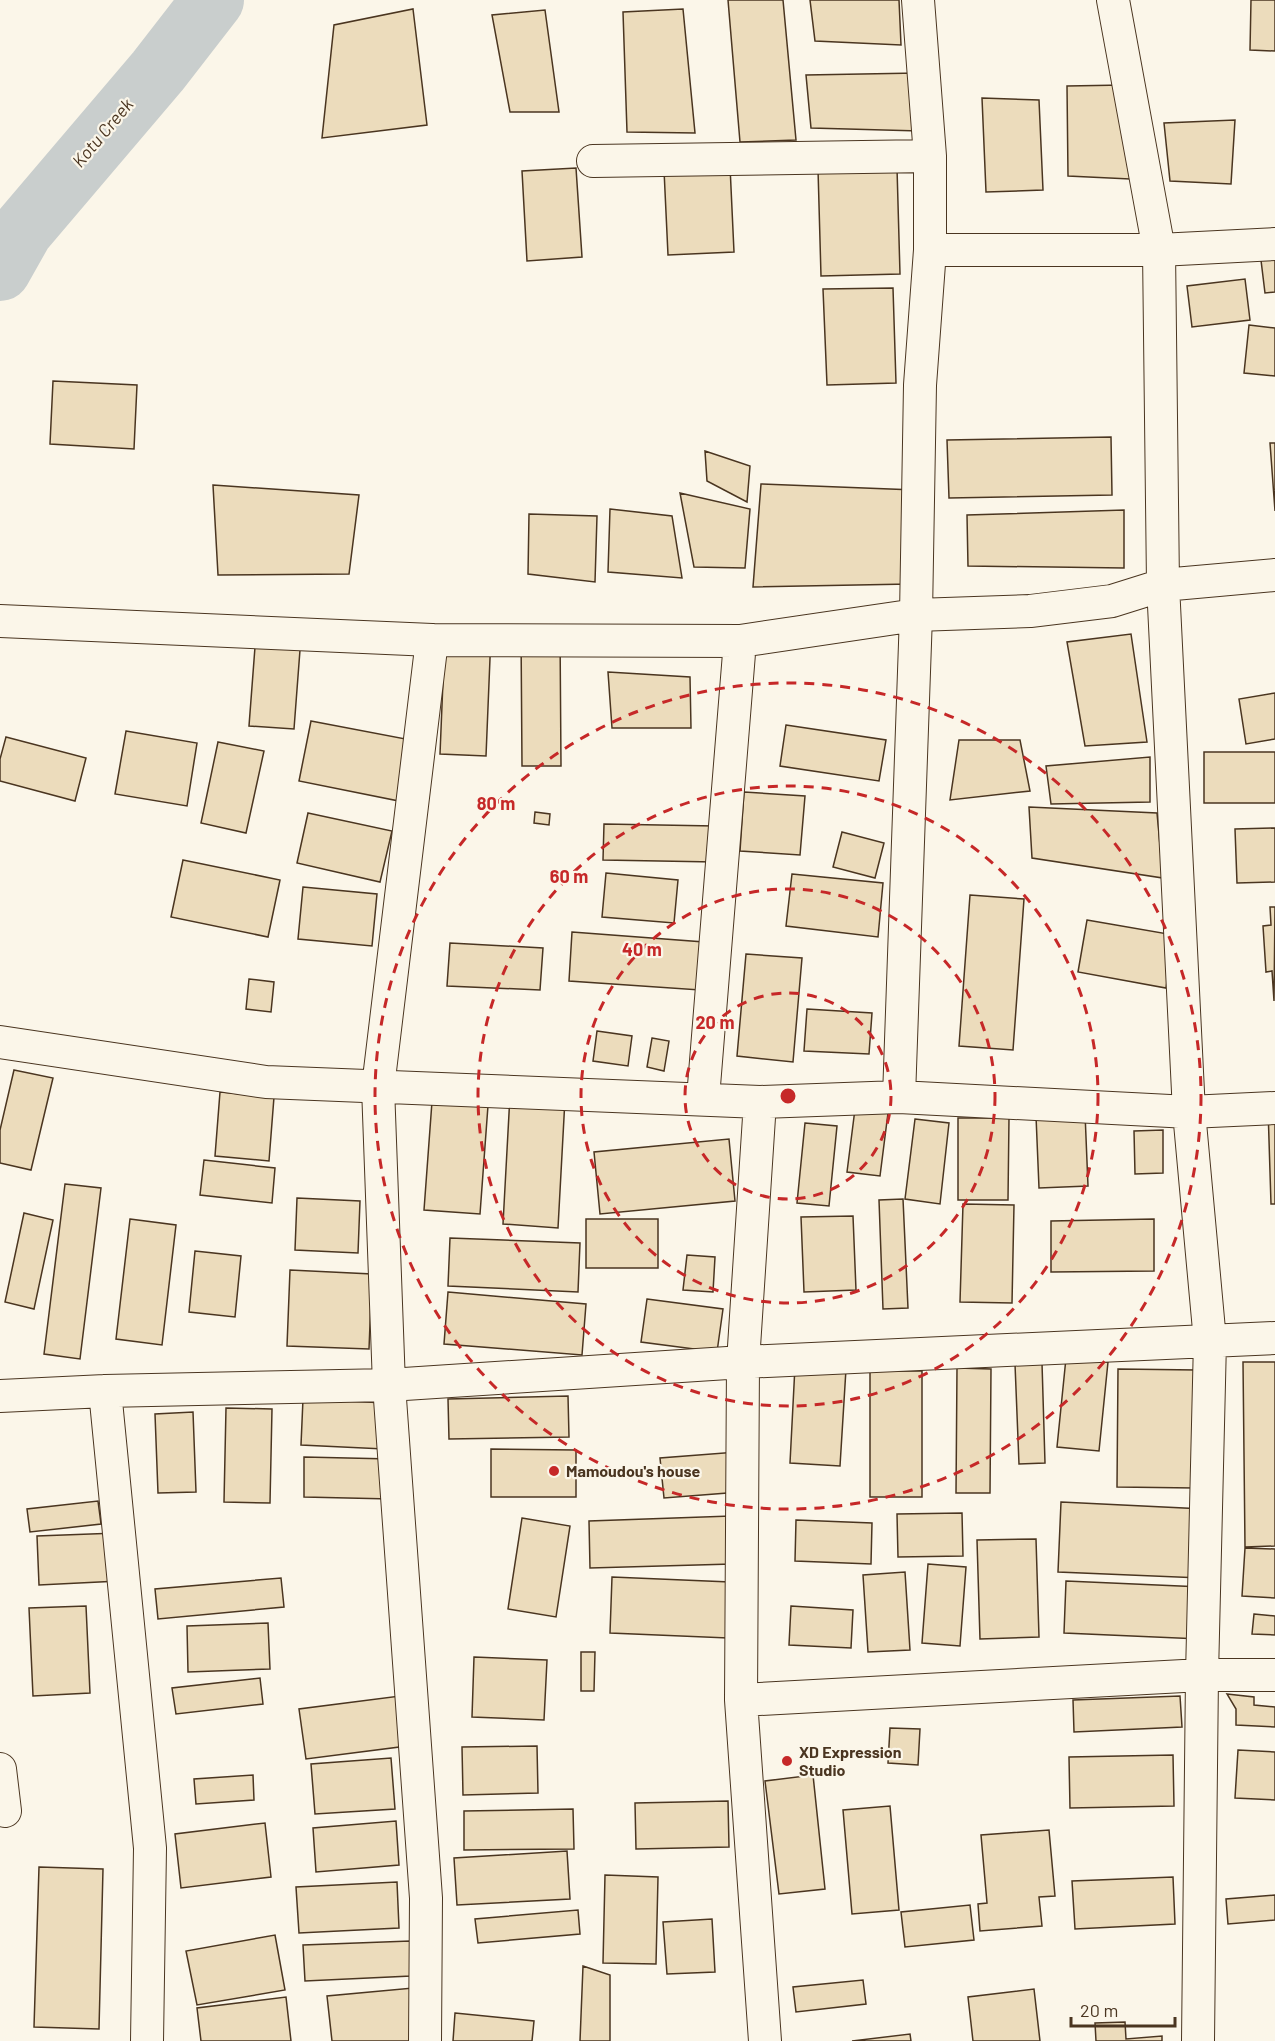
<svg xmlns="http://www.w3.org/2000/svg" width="1275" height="2041" font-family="Barlow,sans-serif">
<rect width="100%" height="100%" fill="#fbf6e9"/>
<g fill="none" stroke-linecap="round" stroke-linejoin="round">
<path stroke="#c9cecd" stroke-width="62" d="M0 270 22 231 158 71 213 0"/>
</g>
<path fill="#ecdcbc" stroke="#4a3520" stroke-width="1.5" d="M728 0H783L796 140 740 142Z
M810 0H899L901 45 815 41Z
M1251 0H1275V51L1250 50Z
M413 9 427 125 322 138 334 25Z
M683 9 695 133 627 132 623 12Z
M545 10 559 112H510L492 15Z
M918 73 920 131 811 128 806 75Z
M1124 85 1130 179 1068 176 1067 86Z
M982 98 1039 100 1043 190 986 192Z
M1235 120 1231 184 1170 181 1164 123Z
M730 166 734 252 668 255 664 170Z
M576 168 582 257 527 261 522 171Z
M897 168 900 274 821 276 818 169Z
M1275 250V292L1265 293 1260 252Z
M1245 279 1250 320 1192 327 1187 286Z
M893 288 896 383 827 385 823 289Z
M1249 325 1275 328V376L1244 373Z
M53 381 137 385 134 449 50 444Z
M1111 437 1112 495 949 498 947 440Z
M1270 443H1275V511Z
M705 451 750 466 747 502 707 481Z
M761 484 915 490 910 584 753 587Z
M213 485 359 495 349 574 218 575Z
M680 493 750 509 745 568 694 567Z
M610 509 672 516 682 578 608 572Z
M1124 510V568L968 566 967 515Z
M529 514 597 516 595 582 528 574Z
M521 631H560L561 766H522Z
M445 632 491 634 486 756 440 754Z
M1131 634 1147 742 1085 746 1067 642Z
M255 647 300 650 294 729 249 726Z
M608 672 690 677 691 728H612Z
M1275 693V739L1246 744 1239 699Z
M311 721 411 740 399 801 299 781Z
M786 725 886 740 879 781 780 766Z
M126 731 197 743 187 806 115 794Z
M6 737 86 758 75 801 0 781V759Z
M959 740H1020L1030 791 950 800Z
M218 742 264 751 246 833 201 823Z
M1204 752H1275V803H1204Z
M1150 757V802L1051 804 1046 766Z
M744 792 805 796 800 855 740 851Z
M1029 807 1157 813 1163 878 1032 858Z
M535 812 550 814 549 825 534 823Z
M308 813 392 831 380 882 297 863Z
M604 824 715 826V862L603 860Z
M1275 828V882L1237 883 1235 829Z
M842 832 884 843 875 878 833 867Z
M183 860 280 880 268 937 171 917Z
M606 873 678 880 674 923 602 917Z
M792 874 883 883 878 937 786 926Z
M303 887 377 894 372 946 298 939Z
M970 895 1024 899 1013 1050 959 1046Z
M1270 907H1275L1274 1001 1272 971 1266 972 1263 926 1271 925Z
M1087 920 1174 935 1166 988 1078 972Z
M572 932 704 942 700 990 569 981Z
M450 943 543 948 540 990 447 986Z
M746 954 802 958 793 1062 737 1056Z
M249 979 274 982 271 1012 246 1009Z
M807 1009 872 1013 869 1054 804 1051Z
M597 1031 632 1036 628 1066 593 1061Z
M652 1038 669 1041 664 1071 647 1067Z
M14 1070 53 1078 31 1170 0 1163V1130Z
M433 1088 489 1092 480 1214 424 1210Z
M220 1092 274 1097 269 1161 215 1156Z
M510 1095 565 1099 558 1228 503 1224Z
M1268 1108H1275V1204H1271Z
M855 1109 888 1113 880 1176 847 1172Z
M1085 1113 1088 1186 1039 1188 1036 1116Z
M958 1118H1009L1008 1200H958Z
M915 1119 949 1123 940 1204 905 1199Z
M805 1123 837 1126 829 1206 797 1203Z
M1163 1130V1173L1135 1174 1134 1131Z
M729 1139 735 1201 600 1214 594 1152Z
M204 1160 275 1168 272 1203 200 1195Z
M65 1184 101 1188 80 1359 44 1354Z
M297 1198 360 1201 358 1253 295 1250Z
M903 1199 908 1308 883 1309 879 1200Z
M963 1204 1014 1205 1012 1303 960 1302Z
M24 1213 53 1220 34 1309 5 1302Z
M853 1216 856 1290 804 1292 801 1217Z
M130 1219 176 1225 162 1345 116 1339Z
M586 1219H658V1268H586Z
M1154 1219V1271L1051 1272V1221Z
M450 1238 580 1243 578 1292 448 1286Z
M195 1251 241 1256 235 1317 189 1312Z
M687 1255 715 1257 713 1292 683 1290Z
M290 1270 372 1274 369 1349 287 1346Z
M448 1292 586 1304 582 1355 444 1344Z
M647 1299 723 1309 717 1352 641 1342Z
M1066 1358 1108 1362 1099 1451 1057 1447Z
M1243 1362H1275V1546L1245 1547Z
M1042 1363 1045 1463 1019 1464 1015 1364Z
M795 1366 846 1369 840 1466 790 1463Z
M957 1368 991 1369 990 1493H956Z
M1118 1369 1197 1370 1195 1488 1117 1487Z
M870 1371H922V1497H870Z
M568 1396 569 1437 449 1439 448 1399Z
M303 1399 387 1403 384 1449 301 1445Z
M226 1408 272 1409 270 1503 224 1502Z
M193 1412 196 1492 158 1493 155 1414Z
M491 1449 576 1450V1497H491Z
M737 1452 740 1492 664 1498 660 1458Z
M304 1457 391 1459V1499L304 1497Z
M98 1501 101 1524 30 1532 27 1509Z
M1061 1502 1204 1509 1201 1578 1058 1572Z
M962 1513 963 1556 898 1557 897 1514Z
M731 1516 732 1564 590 1568 589 1521Z
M522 1518 570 1526 556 1617 508 1609Z
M796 1520 872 1523 871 1564 795 1561Z
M117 1533 119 1581 39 1585 37 1536Z
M1036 1539 1039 1637 980 1639 977 1540Z
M1245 1548 1275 1549V1598L1242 1596Z
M928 1564 966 1567 960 1646 922 1643Z
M905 1572 910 1650 868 1652 863 1575Z
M612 1577 730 1582 728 1638 610 1633Z
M281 1578 284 1607 158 1619 155 1589Z
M1066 1581 1202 1587 1200 1639 1064 1633Z
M86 1606 90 1693 33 1696 29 1608Z
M791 1606 853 1610 851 1648 789 1645Z
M1254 1614 1275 1616V1635L1252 1634Z
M268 1623 270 1669 188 1672 187 1626Z
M581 1652H595L594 1691H581Z
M474 1657 547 1660 544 1720 472 1717Z
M260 1678 263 1704 176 1714 172 1688Z
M1227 1694 1254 1697V1705L1275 1707V1727L1236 1725V1709Z
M400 1696 407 1746 306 1759 299 1709Z
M1180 1696 1182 1727 1074 1732 1073 1700Z
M890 1728 920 1729 918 1765 888 1763Z
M537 1746 538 1793 463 1795 462 1747Z
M1238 1750 1275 1752V1800L1235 1798Z
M1173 1755 1174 1806 1070 1808 1069 1757Z
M391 1758 395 1809 315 1814 311 1764Z
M253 1775 254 1800 196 1804 194 1779Z
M813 1775 825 1889 779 1894 765 1781Z
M728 1801 729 1847 636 1849 635 1803Z
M890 1806 899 1910 852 1914 843 1810Z
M573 1809 574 1849 464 1850V1811Z
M396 1821 399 1865 316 1872 313 1828Z
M265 1823 271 1877 181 1888 175 1834Z
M1049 1830 1055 1896 1039 1897 1042 1926 980 1931 978 1904 987 1903 981 1835Z
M567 1851 570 1899 457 1905 454 1858Z
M39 1867 103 1869 99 2029 34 2027Z
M605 1875 658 1877 656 1964 603 1963Z
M1173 1877 1175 1924 1075 1929 1072 1881Z
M397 1882 399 1928 299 1933 296 1887Z
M1275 1895V1920L1228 1924 1226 1899Z
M970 1905 974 1940 905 1947 901 1912Z
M578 1910 580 1934 478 1943 475 1919Z
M712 1919 715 1972 667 1974 663 1922Z
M275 1935 285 1990 197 2005 186 1951Z
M410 1941 411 1976 305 1981 303 1945Z
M583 1966 610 1975V2041H580Z
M863 1980 866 2004 796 2012 793 1987Z
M413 1988 419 2041H332L327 1996Z
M1034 1989 1040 2041H973L968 1997Z
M286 1997 291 2041H201L197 2008Z
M455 2013 534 2021 532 2041H453Z
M1125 2022 1126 2039 1162 2036V2041H1096L1095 2023Z
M910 2034 911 2041H852Z"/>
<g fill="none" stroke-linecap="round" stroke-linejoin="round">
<g stroke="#4a3520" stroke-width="34">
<path id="minor" d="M1113 0 1159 250 1163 585 1189 1112 1210 1341 1202 1675 1198 2041
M593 161 930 156
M930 250H1159L1275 244
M0 621 432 640 740 641 916 615 1030 611 1112 601 1163 585 1275 575
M0 1042 266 1082 760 1102 899 1097 1189 1112 1275 1108
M899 1097 916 615 920 385 930 250V156L918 0
M703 1098 740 641
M760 1102 743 1362 741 1700 765 2041
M105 1391 150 1848 147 2041
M0 1396 105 1391 389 1385 743 1362 1275 1338
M741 1700 1202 1675H1275
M0 1769 5 1811
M425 2041 426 1898 389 1385 378 1087 432 640"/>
</g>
<use href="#minor" stroke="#fbf6e9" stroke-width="32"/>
</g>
<g fill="none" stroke="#c62828" stroke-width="3" stroke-dasharray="10 8">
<circle cx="788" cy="1096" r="103"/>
<circle cx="788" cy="1096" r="207"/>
<circle cx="788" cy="1096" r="310"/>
<circle cx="788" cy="1096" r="413"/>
</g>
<g fill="#c62828" stroke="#fbf6e9" stroke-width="2">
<circle cx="554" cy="1471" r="6"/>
<circle cx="787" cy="1761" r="6"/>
</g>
<g text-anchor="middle" stroke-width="4.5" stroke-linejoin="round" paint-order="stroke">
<g font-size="16" font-weight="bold" fill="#4a3520" stroke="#fbf6e9" text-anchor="start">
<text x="566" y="1477">Mamoudou's house</text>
<text x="799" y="1758">XD Expression<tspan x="799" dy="18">Studio</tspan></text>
</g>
<g font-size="18" font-style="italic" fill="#4a3520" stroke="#fbf6e9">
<text transform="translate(103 133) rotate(-50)" y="6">Kotu Creek</text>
</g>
</g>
<circle cx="788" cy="1096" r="9" fill="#c62828" stroke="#fbf6e9" stroke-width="3"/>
<g font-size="18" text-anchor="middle" font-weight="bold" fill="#c62828" stroke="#fbf6e9" stroke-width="4.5" stroke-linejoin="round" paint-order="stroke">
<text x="496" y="810">80 m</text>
<text x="569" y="883">60 m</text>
<text x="642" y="956">40 m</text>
<text x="715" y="1029">20 m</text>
</g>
<path d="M1071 2017v9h104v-9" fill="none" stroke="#4a3520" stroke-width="3"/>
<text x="1080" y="2017" font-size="18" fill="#4a3520" stroke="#fbf6e9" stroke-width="4.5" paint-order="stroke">20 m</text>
</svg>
